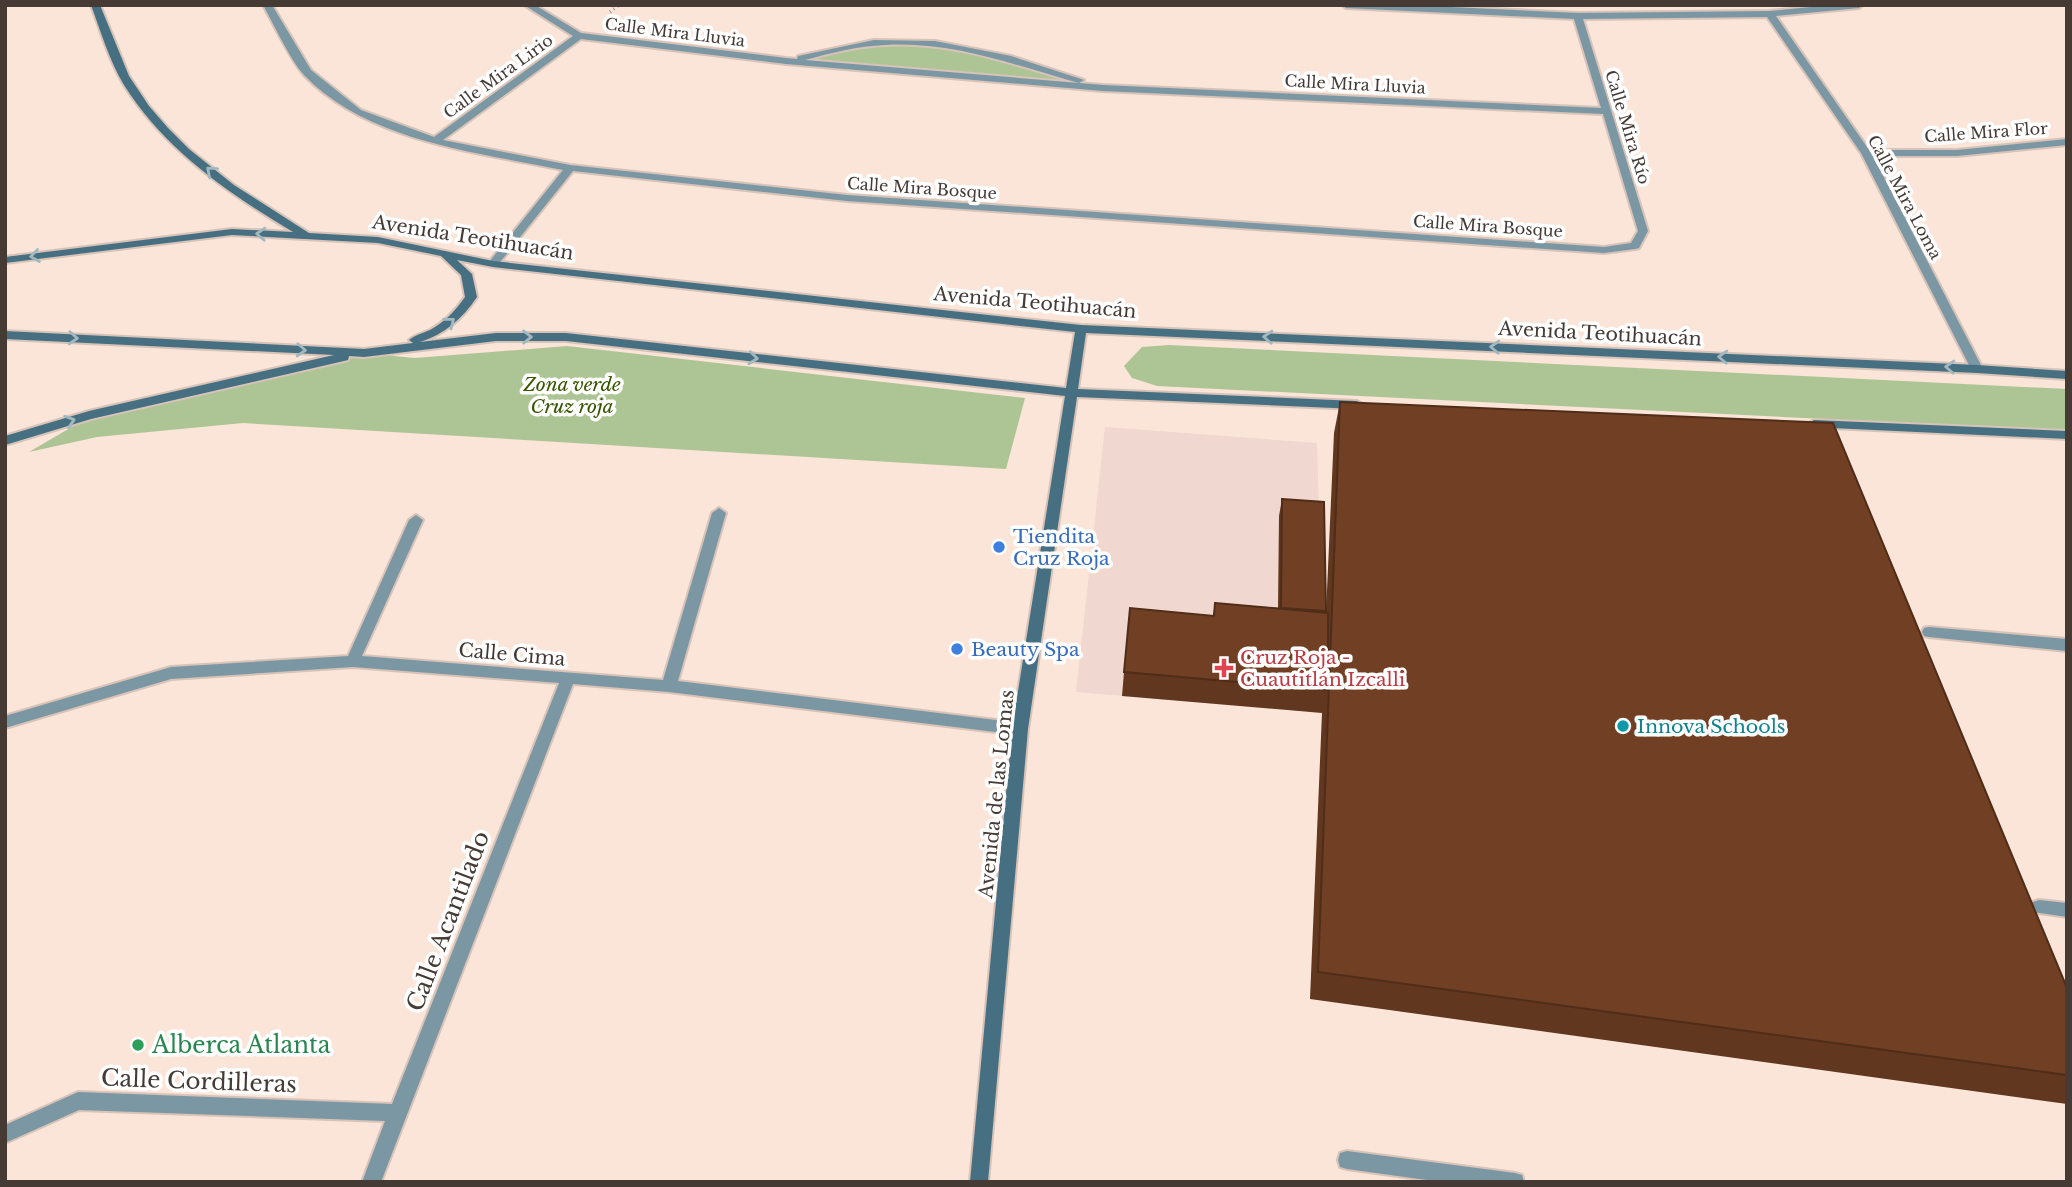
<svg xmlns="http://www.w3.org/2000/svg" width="2072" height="1187" font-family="'Libre Baskerville',serif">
<rect width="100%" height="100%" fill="#fbe5d9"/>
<path fill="#f0d7cf" d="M1105 427 1317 443 1325 713 1076 692Z"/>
<path fill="#adc595" d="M888 44C960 47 1008 61 1076 83L803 60 853 48Z
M1169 345 2067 389V431L1157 386 1132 378 1124 366 1142 347Z
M567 346 1025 398 1006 469 243 423 97 437 29 452 82 421 169 397 364 353 415 358Z"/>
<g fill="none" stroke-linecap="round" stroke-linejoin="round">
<g stroke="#d7c3b8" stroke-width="4">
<path id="street" d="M263 5H272L311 70 361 110 434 137 573 36 524 5H535L581 33 786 58 797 59 798 56 874 40 935 41 1011 56 1084 80 1079 83C1014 65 953 41 885 45 858 46 831 53 805 60L1103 85 1601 108 1574 19 1346 8 1342 5H1409L1578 13 1770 11 1830 5H1863L1859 8 1776 16 1869 150H1957L2067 139V145L1957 156H1873L1983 369 1977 373 1971 369 1861 153 1767 17 1583 19 1648 231 1639 248 1635 249 1604 253 847 201 573 171 497 266H489V262L563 170C477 152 368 142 304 75 291 61 273 23 263 5ZM581 39 786 64 1103 91 1603 114 1638 231 1631 243 1604 247 847 195 570 165 443 140Z
M719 508 726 513 678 681 1020 723 1025 725 1028 729 1025 733 1020 735 669 692 573 684 381 1182H362L385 1121 79 1110 5 1143V1125L78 1092 392 1104 559 683 353 667 171 679 5 728V716L171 667 348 656 409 520 416 515 423 520 362 656 663 680 712 513Z
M1929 627 2067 639V651L1929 637 1924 636 1922 632 1924 628Z
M2039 900 2067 903V917L2033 912 2031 907 2033 902Z
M1347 1151 1515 1173 1522 1175 1524 1182H1441L1347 1169 1340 1167 1338 1160 1340 1153Z"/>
</g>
<g stroke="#d7c3b8" stroke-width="4">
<path id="secondary" d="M91 5H100L129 76 149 106 168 128 189 149 234 185 309 233 378 237 493 261 1081 325 1977 365 2067 371V379L1977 373 1086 333 1078 389 1357 401 1363 405 1357 409 1077 397 1028 729 988 1182H970L1012 729 1065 396 566 341H496L364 357 349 356 348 360 344 361 91 419 5 445V436L89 411 334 355 5 339V331L364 349 413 343 409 340C415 335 423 333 430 330 445 322 456 310 465 297L461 275 441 256 378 243 232 235 5 263V257L232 229 293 232C229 194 164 149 124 85 109 60 101 32 91 5ZM457 260 493 267 1075 332 1066 388 566 333H496L420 342C445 334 462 319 477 297L472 274Z
M1814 420 2067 431V439L1810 427 1808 424Z"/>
</g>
<path stroke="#a29289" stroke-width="3.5" stroke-dasharray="1 3.5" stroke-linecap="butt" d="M610 12 619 5"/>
<use href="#street" fill="#7c97a4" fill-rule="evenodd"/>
<use href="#secondary" fill="#467082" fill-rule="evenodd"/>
</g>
<path fill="#61371f" d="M1340 402 2067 988V1104L1310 999 1322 713 1122 696 1124 672 1213 616 1215 603 1278 608 1279 516 1282 499 1324 502 1326 612V613L1334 433Z"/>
<path fill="#714024" stroke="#4f2d19" stroke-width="2" d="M1340 402 1833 423 2067 988V1075L1318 972Z
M1282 499 1324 502 1326 611 1281 608Z
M1215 603 1328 613V690L1124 672 1130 608 1214 616Z"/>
<defs><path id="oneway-chevron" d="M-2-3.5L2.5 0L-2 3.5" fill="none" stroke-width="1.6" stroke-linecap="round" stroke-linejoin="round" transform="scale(1.75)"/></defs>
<g stroke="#a2b8c0">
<use href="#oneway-chevron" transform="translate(211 171) rotate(-140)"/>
<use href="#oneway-chevron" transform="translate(261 234) rotate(-177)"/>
<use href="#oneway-chevron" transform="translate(35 256) rotate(172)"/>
<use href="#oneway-chevron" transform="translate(450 322) rotate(-38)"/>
<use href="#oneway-chevron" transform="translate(527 337) rotate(-1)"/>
<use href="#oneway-chevron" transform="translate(1268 337) rotate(-177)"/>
<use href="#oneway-chevron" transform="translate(73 338) rotate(3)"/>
<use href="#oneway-chevron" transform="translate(1495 347) rotate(-177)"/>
<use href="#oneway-chevron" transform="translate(301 350) rotate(3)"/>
<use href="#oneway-chevron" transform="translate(1723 357) rotate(-177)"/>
<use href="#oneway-chevron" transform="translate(753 358) rotate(6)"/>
<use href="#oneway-chevron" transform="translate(1950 367) rotate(-177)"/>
<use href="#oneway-chevron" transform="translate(70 421) rotate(-18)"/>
</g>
<g fill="#3f7fe0" stroke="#fff" stroke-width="2.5">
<circle cx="999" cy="547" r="7"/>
<circle cx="957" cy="649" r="7"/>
</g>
<path fill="#e0444e" stroke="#fff" stroke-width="2.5" d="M1220.5 657.5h7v7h7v7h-7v7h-7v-7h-7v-7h7z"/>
<circle fill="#0f9aa8" stroke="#fff" stroke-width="2.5" cx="1623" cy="726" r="7"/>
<circle fill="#2e9e5b" stroke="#fff" stroke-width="2.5" cx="138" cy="1045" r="7"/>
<g text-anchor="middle" stroke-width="7" stroke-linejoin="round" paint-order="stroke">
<g font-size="16" fill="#453a34" stroke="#fff">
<text transform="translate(675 32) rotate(7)" y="6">Calle Mira Lluvia</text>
<text transform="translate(498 76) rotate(-36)" y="6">Calle Mira Lirio</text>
<text transform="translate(1355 84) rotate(3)" y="6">Calle Mira Lluvia</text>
<text transform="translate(1628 127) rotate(73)" y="6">Calle Mira Río</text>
<text transform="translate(1986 132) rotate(-4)" y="6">Calle Mira Flor</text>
<text transform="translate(922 188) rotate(4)" y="6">Calle Mira Bosque</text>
<text transform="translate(1905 197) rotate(62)" y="6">Calle Mira Loma</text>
<text transform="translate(1488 226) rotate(4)" y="6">Calle Mira Bosque</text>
</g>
<g font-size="19" fill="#453a34" stroke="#fff">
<text transform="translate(473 237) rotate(9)" y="7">Avenida Teotihuacán</text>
<text transform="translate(1035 302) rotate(5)" y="7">Avenida Teotihuacán</text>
<text transform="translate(1600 333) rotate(3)" y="7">Avenida Teotihuacán</text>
<text transform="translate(512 654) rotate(5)" y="7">Calle Cima</text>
<text transform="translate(996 794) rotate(-84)" y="7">Avenida de las Lomas</text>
</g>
<g font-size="19" font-style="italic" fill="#385600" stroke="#fff">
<text x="572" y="391">Zona verde<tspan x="572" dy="22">Cruz roja</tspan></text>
</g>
<g font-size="19" fill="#366cbe" stroke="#fff" text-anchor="start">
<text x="1013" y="543">Tiendita<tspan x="1013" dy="22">Cruz Roja</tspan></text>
<text x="971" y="656">Beauty Spa</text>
</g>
<g font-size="19" fill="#be3a42" stroke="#fff" text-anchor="start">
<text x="1240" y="664">Cruz Roja -<tspan x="1240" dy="22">Cuautitlán Izcalli</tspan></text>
</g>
<g font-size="19" fill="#0d838f" stroke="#fff" text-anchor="start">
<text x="1637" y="733">Innova Schools</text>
</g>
<g font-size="23" fill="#453a34" stroke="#fff">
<text transform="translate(448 921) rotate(-69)" y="8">Calle Acantilado</text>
<text transform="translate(199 1081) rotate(2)" y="8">Calle Cordilleras</text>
</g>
<g font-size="23" fill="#27864d" stroke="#fff" text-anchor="start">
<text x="152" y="1053">Alberca Atlanta</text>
</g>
</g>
<rect width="2072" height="1187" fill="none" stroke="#453a34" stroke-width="14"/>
</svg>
